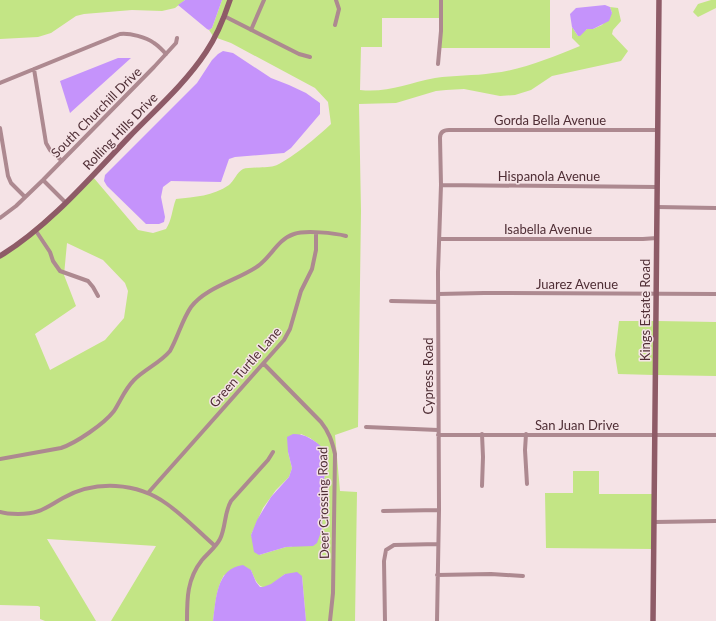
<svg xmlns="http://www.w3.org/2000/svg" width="716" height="621" font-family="Lato,sans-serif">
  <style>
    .green { fill: #c3e585; fill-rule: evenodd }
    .water { fill: #c593fb }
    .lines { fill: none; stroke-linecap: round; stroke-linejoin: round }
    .street { stroke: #ad8990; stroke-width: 4 }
    .secondary { stroke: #8e5b67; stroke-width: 5.5 }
    .labels { text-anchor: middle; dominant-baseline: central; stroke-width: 3; stroke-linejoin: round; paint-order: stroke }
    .street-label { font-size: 13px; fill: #4f2e35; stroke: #f5e3e6 }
  </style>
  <rect width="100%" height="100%" fill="#f5e3e6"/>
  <path class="green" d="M 0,0 L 185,0 L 175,8 L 162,11 L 132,10 L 84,14 L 76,16 L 51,33 L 38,37 L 0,39 Z
    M 222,0 L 228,0 L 213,36 L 209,30 L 212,28 Z
    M 232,0 L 550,0 L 550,48 L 441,48 L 441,18 L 382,18 L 382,47 L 361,47 L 360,90 C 388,93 408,83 435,78 C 454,75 474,76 493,73 C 522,70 553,57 580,46 L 572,38 L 572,27 L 578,36 L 587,29 L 593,29 L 602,25 L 612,13 L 610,7 L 618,8 L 621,21 L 613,30 L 612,34 L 628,51 L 621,61 L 552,76 L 531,90 L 515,95 L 500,96 L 464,89 L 446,90 L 436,91 L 396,103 L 359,104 L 361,211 L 358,427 L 335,435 L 340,491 L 357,492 L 355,621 L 306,621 L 302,576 L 285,574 C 268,587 261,597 251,570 L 224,575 C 216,589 215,605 213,621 L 111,621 L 156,546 L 47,539 L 96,621 L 45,621 L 40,619 L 40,607 L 38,606 L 0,605 L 0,258 L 93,177 L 138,230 L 153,233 L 166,229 C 172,220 172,209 176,199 C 195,197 213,196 229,185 C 234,181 237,172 243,169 C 249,167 266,168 274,166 C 286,163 321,134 331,124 L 328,102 L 315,88 L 231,43 L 217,38 ZM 67,243 L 103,260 L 125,283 L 128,291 L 124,318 L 105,340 L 50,370 L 35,334 L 76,306 L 64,275 ZM 301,434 L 310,438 L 317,443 L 326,471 L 323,483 L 322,529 L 291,547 L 286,547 L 259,555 L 251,535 L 263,508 L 276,490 L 289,477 L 292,468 L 288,452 Z
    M 711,0 L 716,0 L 716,8 L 698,17 L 693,12 L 698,4 Z
    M 619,321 L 654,321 L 654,375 L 618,374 L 615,355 Z
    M 658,321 L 716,322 L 716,376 L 658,375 Z
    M 573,471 L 599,471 L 599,494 L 653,494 L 653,549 L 546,548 L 545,493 L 573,493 Z"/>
  <path class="water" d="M 185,0 L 222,0 L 212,28 L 209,30 L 207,29 L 178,5 Z
    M 605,5 L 610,7 L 612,13 L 609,21 L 593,29 L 587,29 L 580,36 L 578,36 L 572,27 L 570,14 L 576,8 Z
    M 223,51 L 233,53 L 271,78 L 289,85 L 306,93 L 320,103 L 320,114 L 291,148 L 284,153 L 235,157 L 229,159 L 221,182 L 171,181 L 163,187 L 161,197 L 165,217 L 164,222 L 159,224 L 146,224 L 107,186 L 104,181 L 105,175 L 197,83 L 212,60 L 218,54 Z
    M 118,58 L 131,58 L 70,113 L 60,81 Z
    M 293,434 C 306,434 314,440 324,449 L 326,471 L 323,483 L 322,529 L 317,543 L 313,546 L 286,547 L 259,555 L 254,552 L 251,535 L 257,520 L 271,497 L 289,477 L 292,468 L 288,452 L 287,437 Z
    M 243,565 L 251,570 L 256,582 L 260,587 L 263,587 L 271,584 L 285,574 L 297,572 L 302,576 L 306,621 L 213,621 C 216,600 216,568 243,565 Z"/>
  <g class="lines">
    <path class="street" d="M 224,16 L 299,54 L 310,57
      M 335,25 L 339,9 L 336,0
      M 251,30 L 264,0
      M 438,64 L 441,31 L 441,0
      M 34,69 L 46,143 L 50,150 L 62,161
      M 0,83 L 120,34 C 130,33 146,37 154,43 C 159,46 162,50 166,54
      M 0,128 L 8,176 L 11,183 L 25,197
      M 43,180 L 65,202
      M 441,185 L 657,187
      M 657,207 L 716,208
      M 0,218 L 16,206 L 43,180 L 154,67 L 176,43 L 177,38
      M 36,231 L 50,252 L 53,261 L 60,271 L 88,281 L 93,287 L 98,296
      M 439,239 L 643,239 L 657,238
      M 438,294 L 484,293 L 716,294
      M 391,301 L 438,302
      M 264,364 L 321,422 C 329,432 332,441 335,454 L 333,593 L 330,621
      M 366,427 L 438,430
      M 526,434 L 525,450 L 527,484
      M 438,435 L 716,435
      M 0,459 L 61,448 C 76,443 104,424 114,411 C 121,400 125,389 134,380 C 145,369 160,363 170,351 C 178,337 182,320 191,307 C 206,287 238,280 258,266 C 271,257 278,239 294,234 C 305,230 335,233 346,236
      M 482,486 L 483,457 L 482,434
      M 148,493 L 284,340 L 290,329 L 301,291 L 312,269 L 316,250 L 316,233
      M 383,511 L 439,510
      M 0,512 C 6,514 12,514 18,514 C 40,514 45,508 63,498 C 95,480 137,482 167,504 C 184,516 199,532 215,546
      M 655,522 L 716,521
      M 437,575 L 491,574 L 523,576
      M 187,621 C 187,598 187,579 202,560 C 208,553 216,547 220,539 C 226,527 224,513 231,501 L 268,460 L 273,452
      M 385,621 L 384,561 L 386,550 L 394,545 L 438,544
      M 437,621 L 439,510 L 438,272 L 441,185 L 440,138 C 440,133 443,130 449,130 L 658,130"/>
    <path class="secondary" d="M 0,256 C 48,227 90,178 129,137 C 155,110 185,84 206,52 C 217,36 224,18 230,0
      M 653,621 L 659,0"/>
  </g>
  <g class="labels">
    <g class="street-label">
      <text transform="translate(96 112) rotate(-45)">South Churchill Drive</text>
      <text x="550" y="120">Gorda Bella Avenue</text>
      <text transform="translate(120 131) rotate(-46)">Rolling Hills Drive</text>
      <text x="549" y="176">Hispanola Avenue</text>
      <text x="548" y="229">Isabella Avenue</text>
      <text x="577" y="284">Juarez Avenue</text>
      <text transform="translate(645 310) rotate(-90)">Kings Estate Road</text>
      <text transform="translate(245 367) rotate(-49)">Green Turtle Lane</text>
      <text transform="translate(428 376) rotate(-90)">Cypress Road</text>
      <text x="577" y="425">San Juan Drive</text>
      <text transform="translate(323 503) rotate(-91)">Deer Crossing Road</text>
    </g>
  </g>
</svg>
